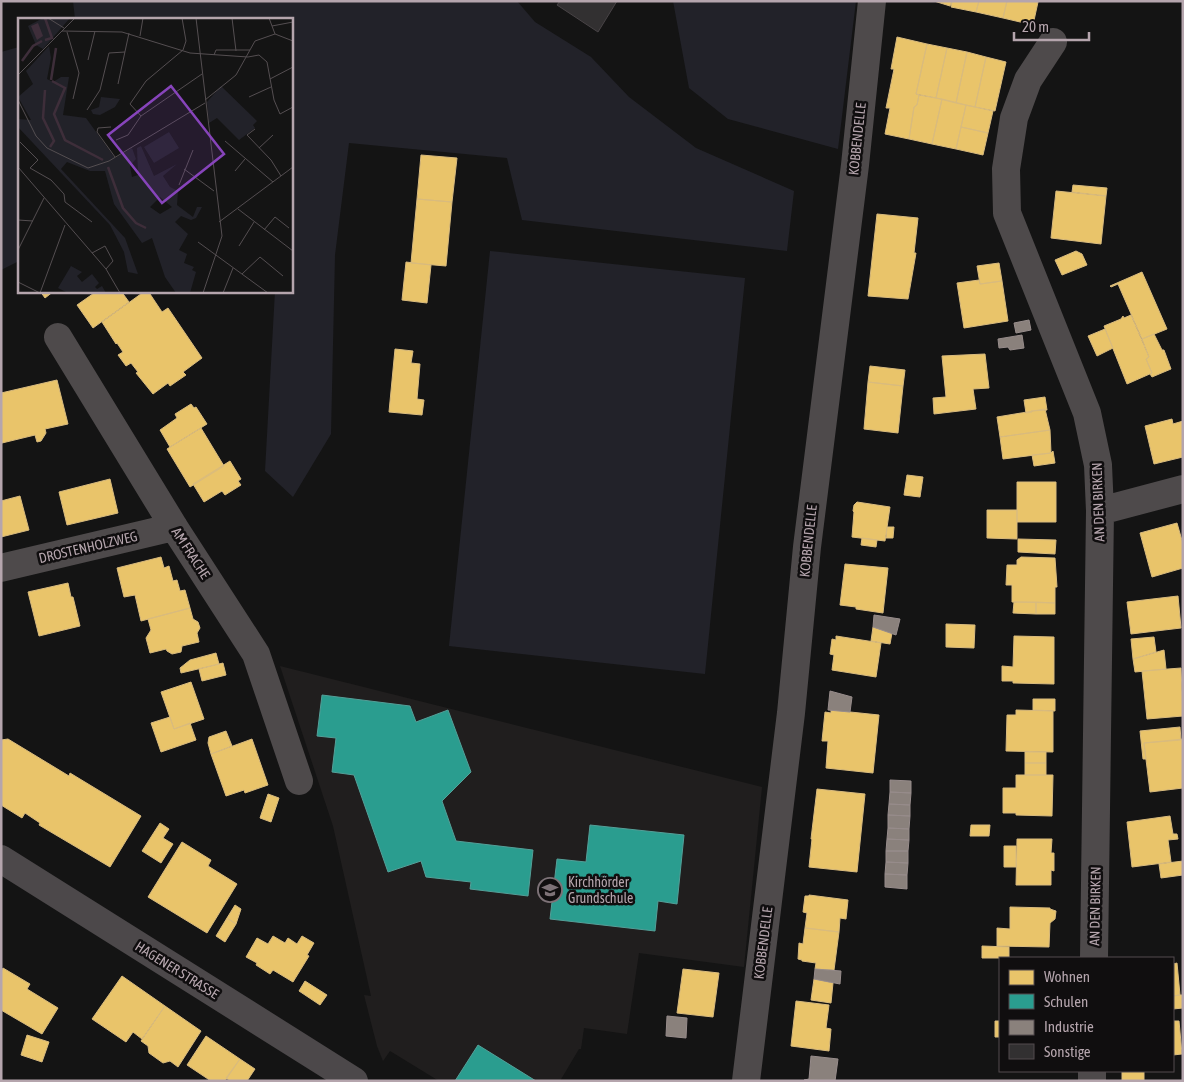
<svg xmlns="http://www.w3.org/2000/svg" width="1184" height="1082" font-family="'Asap Condensed',sans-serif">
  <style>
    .built { fill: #201e1e }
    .green { fill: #222229 }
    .homes { fill: #e9c46a; stroke: #d9bb7e }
    .schools { fill: #2a9d8f; stroke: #549f98 }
    .industry { fill: #8a817c; stroke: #978c8b }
    .building { fill: #323031; stroke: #484346 }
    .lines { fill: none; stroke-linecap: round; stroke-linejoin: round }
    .street { stroke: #4e4a4b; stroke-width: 28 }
    .secondary { stroke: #4c484a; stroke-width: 28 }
    .labels { text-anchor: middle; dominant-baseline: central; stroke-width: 5; stroke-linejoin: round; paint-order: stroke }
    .street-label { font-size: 14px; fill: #b5a5ad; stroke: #100e0f }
    .poi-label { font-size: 14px; fill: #b5a5ad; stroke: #100e0f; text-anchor: start }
    .inset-river { fill: none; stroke: #3e2e3a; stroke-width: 2.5 }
    .inset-road { fill: none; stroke: #544e51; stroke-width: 1 }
    .view { fill: #8744bb; fill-opacity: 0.15; stroke: #8744bb; stroke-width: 2.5 }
    .inset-edge { fill: none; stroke: #b5a5ad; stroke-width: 2.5 }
  </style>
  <rect width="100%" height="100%" fill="#141414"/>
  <path class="built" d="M 280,666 L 762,787 L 744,967 L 639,953 L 627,1034 L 584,1028 L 581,1049 L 579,1049 L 560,1081 L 439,1081 L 390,1051 L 383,1061 L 377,1046 L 364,995 L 371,996 L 333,826 Z"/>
  <path class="green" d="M 73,1 L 517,1 L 535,22 L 591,57 L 629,97 L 696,148 L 794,191 L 787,251 L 522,220 L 507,158 L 349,143 L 335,255 L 331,434 L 293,497 L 265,471 L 275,291 L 291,291 L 291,19 L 75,19 Z
    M 673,1 L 856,1 L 838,149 L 728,119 L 689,88 Z
    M 19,47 L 19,261 L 1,270 L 1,52 Z
    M 490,251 L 745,278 L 705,674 L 449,646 Z"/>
  <path class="homes" d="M 934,1 L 952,1 L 950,6 Z
    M 952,1 L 979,1 L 976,12 L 951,7 Z
    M 979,1 L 1007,1 L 1003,18 L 976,12 Z
    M 1007,1 L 1038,2 L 1033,25 L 1003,18 Z
    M 897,37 L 927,44 L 916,94 L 919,95 L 917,105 L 914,107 L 909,139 L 885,134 L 890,108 L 886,108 L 894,69 L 891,69 Z
    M 927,44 L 947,48 L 936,98 L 916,94 Z
    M 947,48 L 967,52 L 956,103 L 936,98 Z
    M 967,52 L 986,57 L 975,107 L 956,103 Z
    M 986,57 L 1006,62 L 995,111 L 975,107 Z
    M 919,95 L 942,99 L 932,144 L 909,139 L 914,107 L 917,105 Z
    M 942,99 L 966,105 L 956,149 L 932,144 Z
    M 966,105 L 993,111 L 988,133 L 961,127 Z
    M 961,127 L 988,133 L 983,155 L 956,149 Z
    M 421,155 L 457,158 L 452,202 L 417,199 Z
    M 1073,185 L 1107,188 L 1106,196 L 1072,192 Z
    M 1056,191 L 1106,196 L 1101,244 L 1051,238 Z
    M 417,199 L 452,202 L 446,266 L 411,263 Z
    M 877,214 L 918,218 L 914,253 L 916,253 L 908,299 L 868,296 Z
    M 1076,251 L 1082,254 L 1087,265 L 1062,275 L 1055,260 Z
    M 406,262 L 431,265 L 427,303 L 402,300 Z
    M 999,263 L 1002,281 L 980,284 L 977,266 Z
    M 1142,272 L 1167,329 L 1142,339 L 1118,284 L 1111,287 L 1110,286 Z
    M 979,280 L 980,284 L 1002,281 L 1008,321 L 964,328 L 957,283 Z
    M 40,291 L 54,291 L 45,298 Z
    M 97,291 L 99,294 L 104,291 L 121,291 L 129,302 L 93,328 L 77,305 Z
    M 145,291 L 148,291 L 162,312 L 168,308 L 202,358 L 183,372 L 186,375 L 170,386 L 168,383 L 153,394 L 136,373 L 138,372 L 131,363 L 126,366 L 118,355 L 123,352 L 117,343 L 116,344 L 102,322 Z
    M 1131,315 L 1149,357 L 1146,359 L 1152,373 L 1127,384 L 1104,326 L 1121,319 L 1123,316 L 1124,318 Z
    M 1105,329 L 1113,348 L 1097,356 L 1088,336 Z
    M 1154,334 L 1162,350 L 1164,350 L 1171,369 L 1152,377 L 1150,374 L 1152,373 L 1146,359 L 1149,357 L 1142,339 Z
    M 395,349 L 413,351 L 411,363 L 420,364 L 417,399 L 424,400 L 422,415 L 389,412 Z
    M 985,354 L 989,388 L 973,389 L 976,409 L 934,414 L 933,398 L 946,397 L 942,356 Z
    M 870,366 L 905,370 L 903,386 L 868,382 Z
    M 57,380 L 68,424 L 45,429 L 46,433 L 41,441 L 37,442 L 35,435 L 2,443 L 1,393 Z
    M 868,382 L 903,386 L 898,433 L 864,429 Z
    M 1045,397 L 1047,410 L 1031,411 L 1032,412 L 1026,413 L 1024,400 Z
    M 191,404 L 194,408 L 196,407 L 207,424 L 170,447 L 160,430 L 177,418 L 175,414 Z
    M 1045,409 L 1050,430 L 1000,437 L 997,417 Z
    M 1172,419 L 1173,424 L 1183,421 L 1183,457 L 1154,464 L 1145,426 Z
    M 201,428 L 224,466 L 190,487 L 167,449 Z
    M 1050,430 L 1051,453 L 1003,459 L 1000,437 Z
    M 1053,451 L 1055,463 L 1034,466 L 1032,455 L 1051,453 Z
    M 230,461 L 241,479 L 238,481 L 241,485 L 225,495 L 222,491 L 204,502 L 193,484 Z
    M 907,475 L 923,477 L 920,497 L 904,495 Z
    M 110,479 L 118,513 L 67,525 L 59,492 Z
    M 1017,482 L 1056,482 L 1056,522 L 1017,522 Z
    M 20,496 L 29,530 L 1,537 L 1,501 Z
    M 857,502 L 890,507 L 885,541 L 852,537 L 854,512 L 853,511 L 854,505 Z
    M 987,510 L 1017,510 L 1017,539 L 987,538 Z
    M 1177,523 L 1183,544 L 1183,568 L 1152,577 L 1140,533 Z
    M 887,527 L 894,527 L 893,538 L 886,538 Z
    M 862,538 L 877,540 L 876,547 L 861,545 Z
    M 1018,539 L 1056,540 L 1055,554 L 1018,552 Z
    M 161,557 L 164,568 L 169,566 L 173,581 L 177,580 L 180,591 L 185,590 L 190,608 L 141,621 L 135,595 L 124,597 L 117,568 Z
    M 1021,557 L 1055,558 L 1057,587 L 1055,587 L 1055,603 L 1012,602 L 1012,585 L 1006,585 L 1007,565 L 1017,565 L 1017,560 Z
    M 845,564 L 888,568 L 883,613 L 856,609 L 856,607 L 840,605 Z
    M 68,583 L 71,597 L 73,597 L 80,626 L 39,636 L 28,592 Z
    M 1178,596 L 1181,628 L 1131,634 L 1127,602 Z
    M 1014,602 L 1036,602 L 1036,614 L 1013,613 Z
    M 1036,602 L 1055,603 L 1055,614 L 1036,614 Z
    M 190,608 L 193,619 L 198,622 L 200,628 L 197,633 L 199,642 L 182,646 L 181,652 L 172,654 L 167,651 L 166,649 L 150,653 L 146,638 L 151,630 L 148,619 Z
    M 946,624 L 975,625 L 974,648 L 946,647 Z
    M 873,627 L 892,633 L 890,644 L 871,641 Z
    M 836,636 L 881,643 L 876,677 L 832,670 L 834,655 L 830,654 L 832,639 L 836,640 Z
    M 1014,636 L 1054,637 L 1054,684 L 1013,683 L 1013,681 L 1002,681 L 1002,666 L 1013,667 Z
    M 1154,637 L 1156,652 L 1133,659 L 1131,639 Z
    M 1164,650 L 1166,669 L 1135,672 L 1133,659 Z
    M 216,653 L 219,664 L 181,673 L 180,668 L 190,660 Z
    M 223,663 L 226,675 L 202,681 L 199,669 Z
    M 1181,668 L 1183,716 L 1147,719 L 1142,671 Z
    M 191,682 L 204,719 L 174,729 L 161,692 Z
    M 1033,699 L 1055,699 L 1055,711 L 1033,710 Z
    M 831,710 L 879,715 L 873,773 L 826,768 L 828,741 L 822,741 L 825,712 L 831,713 Z
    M 1016,710 L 1053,711 L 1053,752 L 1006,751 L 1007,715 L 1016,715 Z
    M 170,717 L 174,729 L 190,723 L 196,740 L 161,752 L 151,723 Z
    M 1180,727 L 1181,740 L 1144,743 L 1146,759 L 1143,759 L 1140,731 Z
    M 226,731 L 232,746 L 211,754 L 208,743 L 209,737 Z
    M 8,739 L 69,776 L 70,773 L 141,816 L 110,867 L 39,825 L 40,823 L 25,813 L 22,818 L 1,805 L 1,740 Z
    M 252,739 L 268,785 L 245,793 L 244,790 L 226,796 L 211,754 Z
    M 1183,739 L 1183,788 L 1150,792 L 1144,743 Z
    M 1025,752 L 1046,752 L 1046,763 L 1025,763 Z
    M 1025,763 L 1046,763 L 1046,775 L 1025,775 Z
    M 1016,775 L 1053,775 L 1052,816 L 1016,815 L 1016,813 L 1003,813 L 1003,788 L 1016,788 Z
    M 817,789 L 865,794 L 857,872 L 809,867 L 812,839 L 811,839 Z
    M 268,794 L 279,798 L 271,822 L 260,818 Z
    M 1170,816 L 1173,834 L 1177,834 L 1178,839 L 1168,840 L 1171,862 L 1132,867 L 1127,822 Z
    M 160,823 L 169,829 L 163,838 L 173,844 L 161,863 L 142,851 Z
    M 971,825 L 990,825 L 989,836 L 970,836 Z
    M 1017,839 L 1052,839 L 1051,853 L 1054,853 L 1054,871 L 1051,870 L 1051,885 L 1016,885 Z
    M 182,842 L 211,860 L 208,866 L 237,884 L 207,933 L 148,897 Z
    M 1004,846 L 1016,846 L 1016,867 L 1004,867 Z
    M 1183,861 L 1183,875 L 1161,878 L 1159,864 Z
    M 809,895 L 848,900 L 846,919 L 840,918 L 839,932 L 805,928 L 807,913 L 803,912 L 805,896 L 809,896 Z
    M 235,905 L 241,909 L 236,924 L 227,918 Z
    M 1010,907 L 1050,908 L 1050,909 L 1056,911 L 1055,919 L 1050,923 L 1049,947 L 997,946 L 997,928 L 1010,929 Z
    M 227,918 L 236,924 L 225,942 L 216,936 Z
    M 805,928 L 839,932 L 834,970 L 815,969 L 816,963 L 802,961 L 802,960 L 798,959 L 799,943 L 803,944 Z
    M 273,936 L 285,943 L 288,938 L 297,944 L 302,936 L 314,943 L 307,955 L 309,956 L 293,982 L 273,970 L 270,974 L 256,965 L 257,963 L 246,957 L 257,938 L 268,944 Z
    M 982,946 L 1009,947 L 1009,958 L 982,958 Z
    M 1177,963 L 1180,995 L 1173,996 L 1173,964 Z
    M 3,968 L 30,984 L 27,989 L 58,1008 L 42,1034 L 1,1010 L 1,972 Z
    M 683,969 L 719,973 L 713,1017 L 677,1013 Z
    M 122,976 L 165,1006 L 142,1039 L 133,1032 L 126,1042 L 92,1019 Z
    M 814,979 L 833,983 L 831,1003 L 811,1000 Z
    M 305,981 L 327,995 L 320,1005 L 299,991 Z
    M 1180,995 L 1183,995 L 1183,1008 L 1173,1009 L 1173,996 Z
    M 796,1001 L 829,1005 L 826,1028 L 831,1029 L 829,1051 L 791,1046 Z
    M 165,1006 L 201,1031 L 178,1067 L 170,1061 L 163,1063 L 149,1053 L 148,1046 L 141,1041 Z
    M 995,1021 L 1000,1021 L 1000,1037 L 995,1037 Z
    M 1173,1021 L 1179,1021 L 1182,1054 L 1173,1055 Z
    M 27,1035 L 49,1042 L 42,1062 L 21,1055 Z
    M 206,1036 L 240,1059 L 225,1081 L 211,1081 L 187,1065 Z
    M 240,1059 L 255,1069 L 247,1081 L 230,1081 L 226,1078 Z
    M 1144,1071 L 1144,1081 L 1122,1081 L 1122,1072 Z"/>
  <path class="schools" d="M 322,695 L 410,706 L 416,722 L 448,710 L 471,772 L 442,801 L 456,841 L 533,850 L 528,896 L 470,889 L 471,882 L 426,877 L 421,861 L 388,872 L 354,775 L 332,772 L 336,738 L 317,736 Z
    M 590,825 L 684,835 L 677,904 L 658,901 L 655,931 L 550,919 L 557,859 L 586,862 Z
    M 478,1045 L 536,1081 L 455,1081 Z"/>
  <path class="industry" d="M 1029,320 L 1031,330 L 1016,333 L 1014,323 Z
    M 1022,335 L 1024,348 L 1010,350 L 1008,347 L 999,348 L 998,339 Z
    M 874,615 L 900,619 L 896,635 L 873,627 Z
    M 830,691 L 852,697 L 850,712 L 828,710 Z
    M 890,780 L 911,781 L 911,793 L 890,792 Z
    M 890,792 L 911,793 L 910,805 L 889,804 Z
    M 889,804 L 910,805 L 910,816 L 888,815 Z
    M 888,815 L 910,816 L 909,829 L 888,828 Z
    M 888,828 L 909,829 L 909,840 L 887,839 Z
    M 887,839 L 909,840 L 908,851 L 886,851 Z
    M 886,851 L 908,851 L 908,863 L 886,862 Z
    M 886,862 L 908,863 L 907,875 L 885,874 Z
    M 885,874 L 907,875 L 907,889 L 885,887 Z
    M 815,969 L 841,971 L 840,984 L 814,979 Z
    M 667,1016 L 687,1018 L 686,1038 L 666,1036 Z
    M 811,1056 L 838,1059 L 835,1081 L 804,1080 L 809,1079 Z"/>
  <path class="building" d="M 560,1 L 617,1 L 598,32 L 557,5 Z"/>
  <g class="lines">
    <path class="street" d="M 1053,42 L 1028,80 L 1014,118 L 1006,169 L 1007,213 L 1087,413 L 1098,465 L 1100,511 L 1094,958
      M 58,337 L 174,527 L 256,654 L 299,781
      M 1100,511 L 1183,489
      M 1,568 L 174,527
      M 746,1081 L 791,713 L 807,547 L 855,165 L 872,1
      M 1092,1081 L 1092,1071"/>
    <path class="secondary" d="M 1,859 L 354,1081"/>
  </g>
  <defs>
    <symbol id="school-ring" viewBox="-11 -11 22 22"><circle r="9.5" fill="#100e0f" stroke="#7d7277" stroke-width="1.5"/><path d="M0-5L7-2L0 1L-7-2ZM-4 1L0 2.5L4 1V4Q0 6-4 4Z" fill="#7d7277"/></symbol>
  </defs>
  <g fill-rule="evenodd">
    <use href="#school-ring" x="536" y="876" width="28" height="28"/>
  </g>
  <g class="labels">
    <g class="street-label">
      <text transform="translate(857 139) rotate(-84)">KOBBENDELLE</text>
      <text transform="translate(1098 502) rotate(-92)">AN DEN BIRKEN</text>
      <text transform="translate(808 541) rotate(-84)">KOBBENDELLE</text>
      <text transform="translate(88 547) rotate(-13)">DROSTENHOLZWEG</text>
      <text transform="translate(191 553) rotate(57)">AM FRACHE</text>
      <text transform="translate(1095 906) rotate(-89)">AN DEN BIRKEN</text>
      <text transform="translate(763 943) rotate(-83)">KOBBENDELLE</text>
      <text transform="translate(177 970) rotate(32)">HAGENER STRASSE</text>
    </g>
    <g class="poi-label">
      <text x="568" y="882">Kirchhörder<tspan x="568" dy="16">Grundschule</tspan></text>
    </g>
  </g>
  <g transform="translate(18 18)">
    <rect width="275" height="275" fill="#141414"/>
    <path d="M 25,0 L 52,0 L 25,31 L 18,27 L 10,8 ZM 31,28 L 33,40 L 29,61 L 35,64 L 43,59 L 51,59 L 45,97 L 68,100 L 97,140 L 114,130 L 118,141 L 112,148 L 114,159 L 120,157 L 119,130 L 123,128 L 136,158 L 159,146 L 145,158 L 152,169 L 160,173 L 159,187 L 175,199 L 179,189 L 184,189 L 178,200 L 173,202 L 163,198 L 157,204 L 170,216 L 161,232 L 169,236 L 166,245 L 176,249 L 174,252 L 178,254 L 172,275 L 158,275 L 147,259 L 134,220 L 124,225 L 96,186 L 87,153 L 72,153 L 49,144 L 43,151 L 107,220 L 120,256 L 110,254 L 106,234 L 92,207 L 0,109 L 0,101 L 13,102 L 0,79 L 15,66 L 8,53 ZM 142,179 L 154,189 L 142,196 L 132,189 ZM 203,68 L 239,103 L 235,107 L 237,110 L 221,122 L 199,100 L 191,105 L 189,84 ZM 83,79 L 102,81 L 97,89 L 82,97 L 75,96 L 73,92 L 81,89 ZM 151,114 L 161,130 L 136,145 L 126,129 ZM 53,248 L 64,254 L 59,258 L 64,264 L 74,256 L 81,265 L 77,269 L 79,271 L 84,268 L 88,275 L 50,275 L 40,270 Z" fill="#222229" fill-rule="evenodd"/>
    <path d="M 20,5 L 25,18 L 19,22 L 13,8 Z" fill="#3e2e3a"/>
    <path class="inset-river" d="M 27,0 L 34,20 L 27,22M 4,43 L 15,28 L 24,23M 33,62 L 38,30M 34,63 L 47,70 L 36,96 L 47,122 L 85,142M 27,72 L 25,100 L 36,123 L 32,129M 90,149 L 105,190 L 118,205 L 128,210"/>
    <path class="inset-road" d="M 30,0 L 46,10M 164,0 L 168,23 L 165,32M 178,0 L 204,218 L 185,275M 214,0 L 218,33M 251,0 L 257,16M 254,8 L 275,4M 44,13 L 104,14 L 172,35 L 230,39M 49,14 L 61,55 L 55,81M 122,18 L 125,0M 196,37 L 198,32 L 232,32M 230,39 L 241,37 L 249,44 L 256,82 L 262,96 L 275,89M 70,42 L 77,13M 0,57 L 57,0M 252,61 L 275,49M 100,66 L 111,15M 231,79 L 253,69M 0,82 L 18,118 L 29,130 L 70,150 L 91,143 L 187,85M 187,82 L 218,57 L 237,23 L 257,16 L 275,23M 69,92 L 82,72 L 91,35 L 107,34M 123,98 L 112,86 L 128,63 L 165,32M 93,109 L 80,110 L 79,114 L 97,139M 237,111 L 229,117 L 253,142 L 263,158M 98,122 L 110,117 L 123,98 L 184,56M 207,123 L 255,164M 2,124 L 20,142 L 12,150 L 33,162 L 46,176 L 47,184 L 74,204M 241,130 L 255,117M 0,149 L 88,251 L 102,275M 166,151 L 196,173M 217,153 L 227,141M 161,167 L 175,132M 220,191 L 275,233M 0,202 L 15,203M 201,204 L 275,149M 246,212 L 257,199 L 271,210M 180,224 L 250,275M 221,228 L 236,204M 0,232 L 26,180M 74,235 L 87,228 L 95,243 L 88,251M 224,256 L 242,239 L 265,258M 0,264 L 22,275M 22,275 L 47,207M 205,275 L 215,250"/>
    <path class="view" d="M 153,68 L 206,136 L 144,185 L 90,117 Z"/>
    <rect width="275" height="275" class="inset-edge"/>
  </g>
  <rect width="1184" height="1082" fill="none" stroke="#b5a5ad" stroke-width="5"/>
  <rect x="999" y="957" width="175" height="115" fill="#100e0f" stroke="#524a4e"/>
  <rect x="1009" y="970" width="25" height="15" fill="#e9c46a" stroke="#524a4e"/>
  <text x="1044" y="982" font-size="15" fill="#b5a5ad">Wohnen</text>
  <rect x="1009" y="994" width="25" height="15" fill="#2a9d8f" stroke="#524a4e"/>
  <text x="1044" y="1007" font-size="15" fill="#b5a5ad">Schulen</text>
  <rect x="1009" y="1020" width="25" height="15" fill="#8a817c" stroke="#524a4e"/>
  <text x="1044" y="1032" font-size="15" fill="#b5a5ad">Industrie</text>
  <rect x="1009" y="1044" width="25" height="15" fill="#323031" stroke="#524a4e"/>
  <text x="1044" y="1057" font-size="15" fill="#b5a5ad">Sonstige</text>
  <path d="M1014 32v8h75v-8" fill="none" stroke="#b5a5ad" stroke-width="2.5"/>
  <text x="1022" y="32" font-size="15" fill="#b5a5ad" stroke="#100e0f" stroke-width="4" paint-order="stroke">20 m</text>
</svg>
